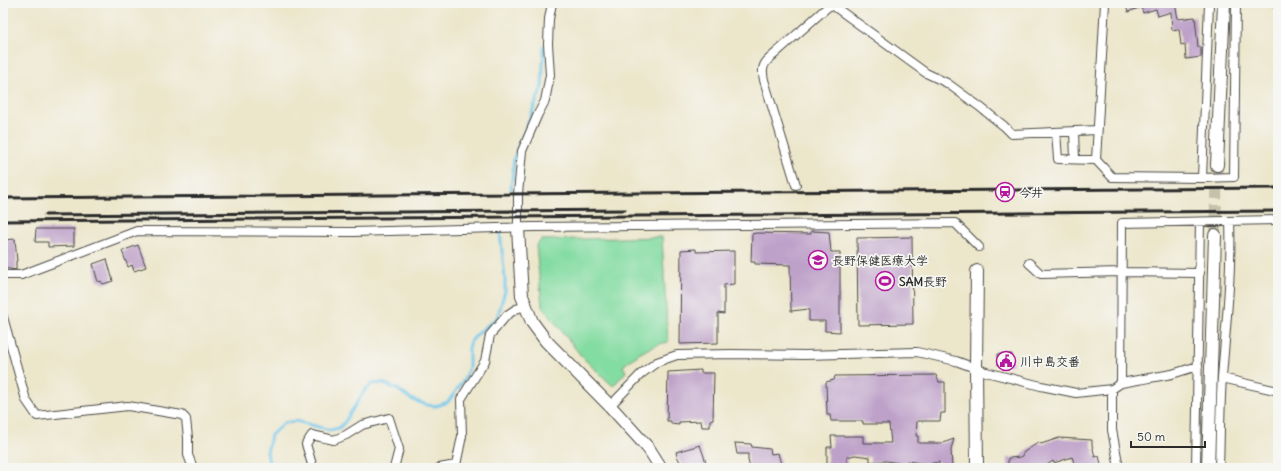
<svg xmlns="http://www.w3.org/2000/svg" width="1281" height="471" font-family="Delius,'Klee One',sans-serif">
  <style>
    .green { fill: #83dca1; stroke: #578466 }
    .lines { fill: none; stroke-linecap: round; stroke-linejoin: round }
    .stream { stroke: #6bc4e9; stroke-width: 3 }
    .building { fill: #bea1c9 }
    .secondary-tunnel { stroke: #c5c1ab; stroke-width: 12; stroke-dasharray: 12 6; stroke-linecap: butt }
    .street-casing { stroke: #484743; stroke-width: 10 }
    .secondary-casing { stroke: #484743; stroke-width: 14 }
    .street { stroke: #fff; stroke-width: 8 }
    .secondary { stroke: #fff; stroke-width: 12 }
    .rail { stroke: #2b2b2b; stroke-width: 3 }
    .labels { text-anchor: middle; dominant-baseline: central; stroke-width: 3.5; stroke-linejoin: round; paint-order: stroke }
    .poi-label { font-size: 12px; font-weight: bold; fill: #2b2b2b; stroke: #f6f6f2; text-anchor: start }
  </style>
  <rect width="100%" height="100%" fill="#f6f6f2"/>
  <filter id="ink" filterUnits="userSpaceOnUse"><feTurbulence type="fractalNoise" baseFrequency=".025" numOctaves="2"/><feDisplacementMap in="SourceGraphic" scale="8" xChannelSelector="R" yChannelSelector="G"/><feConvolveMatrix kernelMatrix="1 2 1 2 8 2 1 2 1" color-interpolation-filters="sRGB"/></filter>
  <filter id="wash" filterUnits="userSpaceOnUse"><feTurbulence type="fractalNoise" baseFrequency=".012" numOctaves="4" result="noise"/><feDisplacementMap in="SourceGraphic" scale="16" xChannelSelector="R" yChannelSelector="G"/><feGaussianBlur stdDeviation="0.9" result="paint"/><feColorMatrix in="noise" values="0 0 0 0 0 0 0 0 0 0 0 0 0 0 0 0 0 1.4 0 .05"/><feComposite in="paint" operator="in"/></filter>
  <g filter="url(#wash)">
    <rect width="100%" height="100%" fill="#ece6cb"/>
    <path class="green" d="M 662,237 L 668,342 C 651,345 636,355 623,366 L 626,372 L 613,386 L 582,357 L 542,306 L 536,245 L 541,240 Z"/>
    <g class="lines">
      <path class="stream" d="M 511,189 L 514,158 L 542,87 L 544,46
        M 270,468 L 267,452 L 271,435 L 284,423 L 296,421 L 330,430 L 339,428 L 344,423 L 365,390 L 372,384 L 382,383 L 397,389 L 411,399 L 427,405 L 436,406 L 448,402 L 465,378 L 469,367 L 469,344 L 477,334 L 497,318 L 505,291 L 505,279 L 500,232"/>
    </g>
    <g id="blocks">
      <path class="building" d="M 1125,3 L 1175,3 L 1178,19 L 1195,17 L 1198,47 L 1201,47 L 1201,57 L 1186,59 L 1185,44 L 1181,45 L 1179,29 L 1172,30 L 1171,12 L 1158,16 L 1156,9 L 1143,13 L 1141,7 L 1128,12 Z
        M 36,229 L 74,229 L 74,246 L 48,247 L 48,242 L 35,242 Z
        M 811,231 L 829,232 L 831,252 L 840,252 L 840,332 L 825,331 L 825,321 L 809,321 L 809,309 L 791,311 L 790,265 L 755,264 L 755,262 L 751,262 L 752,234 L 756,233 L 811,234 Z
        M 912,237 L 913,324 L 858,325 L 857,238 Z
        M 15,239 L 17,261 L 16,261 L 16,270 L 3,268 L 3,240 Z
        M 138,245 L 146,267 L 134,271 L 132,265 L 128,267 L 122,251 Z
        M 696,249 L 696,252 L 734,251 L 734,284 L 724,285 L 724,314 L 718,313 L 718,343 L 680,344 L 681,250 Z
        M 107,259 L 113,281 L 103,284 L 101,281 L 98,282 L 93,264 Z
        M 998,354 L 1012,354 L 1013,365 L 998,365 Z
        M 701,370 L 701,373 L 714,373 L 713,419 L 710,420 L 710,427 L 702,427 L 701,421 L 679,422 L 679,425 L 671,424 L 671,421 L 667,421 L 668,372 Z
        M 936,375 L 939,382 L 945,382 L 945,413 L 941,413 L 940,421 L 917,421 L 916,436 L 918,436 L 918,443 L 943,443 L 954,439 L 951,449 L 952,468 L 938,468 L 939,462 L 928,464 L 907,461 L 905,464 L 886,461 L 870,462 L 870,457 L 855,455 L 847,457 L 847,468 L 827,468 L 827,447 L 832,447 L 831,436 L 863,436 L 863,443 L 891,443 L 889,424 L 863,424 L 863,421 L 831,421 L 830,415 L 827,415 L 826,382 L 834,380 L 835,376 Z
        M 1059,438 L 1092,440 L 1092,445 L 1095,457 L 1099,456 L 1102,468 L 1076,468 L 1072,457 L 1054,463 L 1053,461 L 1042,468 L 1008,467 L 1008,458 L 1021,457 L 1024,452 L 1039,442 L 1041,444 Z
        M 735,443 L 751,444 L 752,447 L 770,449 L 771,454 L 778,453 L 782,468 L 750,468 L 748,460 L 748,454 L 737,454 Z
        M 700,445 L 708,468 L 683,468 L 677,456 L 676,452 Z"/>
    </g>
  </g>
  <g filter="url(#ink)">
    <use href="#blocks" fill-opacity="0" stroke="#484743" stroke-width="1"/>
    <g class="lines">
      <path class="secondary-tunnel" d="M 1215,235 L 1217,165"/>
      <defs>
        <path id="street" d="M 1105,3 L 1096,160 L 1112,177 L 1202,178 L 1234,177 L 1236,3
          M 1274,3 L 1278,4
          M 831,4 L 926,73 L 947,83 L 980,107 L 1004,126 L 1012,134 L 1097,130
          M 1074,131 L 1075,159
          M 1056,132 L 1058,159 L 1096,160
          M 1202,178 L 1209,4 L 1207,3
          M 796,185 L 764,80 C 762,71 762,65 769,59 L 831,4 L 830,3
          M 518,228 L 518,194 L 522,151 L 538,114 L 545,101 L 550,75 L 548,44 L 549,19 L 552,3
          M 1029,263 L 1041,274 L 1121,272 L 1200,273
          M 3,275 L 21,275 L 137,231 L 353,232 L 533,227 L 955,223 L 979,247
          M 3,317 L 26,400 L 37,416 L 128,406 L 182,415 L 186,419 L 188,438 L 188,455 L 193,468
          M 1222,378 L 1278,391
          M 1121,383 L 1172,374 L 1198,366
          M 1112,389 L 1112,430 L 1119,468
          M 610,406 L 641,374 L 657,362 L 677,355 L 731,354 L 805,355 L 917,352 L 956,361 L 986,372 L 1041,386 L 1076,393 L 1112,389 L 1121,383 L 1122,223 L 1278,220
          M 313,468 L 306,444 L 312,435 L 334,440 L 346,435 L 362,425 L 389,418 L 399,449 L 394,468
          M 439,468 L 456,465
          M 457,468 L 456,465 L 462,436 L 461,399 L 485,361 L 490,335 L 507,315 L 516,309 L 526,306
          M 1196,468 L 1200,222
          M 1219,468 C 1220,438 1220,407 1222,377 C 1226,325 1232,273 1230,221"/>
        <path id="secondary" d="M 1217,165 L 1224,3
          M 518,228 L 522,296 L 532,322 L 546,341 L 610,406 L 649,449 L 661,468
          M 977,468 L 976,368 L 977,271
          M 1208,468 L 1215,235"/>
      </defs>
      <use href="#street" class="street-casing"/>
      <use href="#secondary" class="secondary-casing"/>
      <use href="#street" class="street"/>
      <use href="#secondary" class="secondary"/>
      <path class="rail" d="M 3,198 L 1278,188
        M 45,215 L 625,210
        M 3,221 L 1278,211"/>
    </g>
  </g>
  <defs>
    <symbol id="station-ring" viewBox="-11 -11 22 22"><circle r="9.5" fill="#f6f6f2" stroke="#b5179e" stroke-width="1.5"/><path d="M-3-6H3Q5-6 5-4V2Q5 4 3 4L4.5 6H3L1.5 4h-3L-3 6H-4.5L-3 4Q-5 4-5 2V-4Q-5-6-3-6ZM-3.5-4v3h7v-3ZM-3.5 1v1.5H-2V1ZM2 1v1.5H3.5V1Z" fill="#b5179e"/></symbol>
    <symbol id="university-ring" viewBox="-11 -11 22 22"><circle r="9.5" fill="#f6f6f2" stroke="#b5179e" stroke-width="1.5"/><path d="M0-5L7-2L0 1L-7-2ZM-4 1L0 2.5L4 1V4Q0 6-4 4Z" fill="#b5179e"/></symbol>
    <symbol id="stadium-ring" viewBox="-11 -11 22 22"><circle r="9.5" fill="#f6f6f2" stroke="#b5179e" stroke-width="1.5"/><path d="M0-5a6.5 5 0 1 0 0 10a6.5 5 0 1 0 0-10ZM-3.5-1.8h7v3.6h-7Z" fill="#b5179e"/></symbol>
    <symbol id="civic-ring" viewBox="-11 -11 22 22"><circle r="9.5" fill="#f6f6f2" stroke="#b5179e" stroke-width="1.5"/><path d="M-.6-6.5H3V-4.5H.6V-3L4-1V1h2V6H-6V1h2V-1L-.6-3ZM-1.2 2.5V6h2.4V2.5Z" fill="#b5179e"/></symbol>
  </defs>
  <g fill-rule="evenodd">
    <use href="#station-ring" x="994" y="181" width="22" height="22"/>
    <use href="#university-ring" x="807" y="249" width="22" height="22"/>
    <use href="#stadium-ring" x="874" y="270" width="22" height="22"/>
    <use href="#civic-ring" x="995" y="350" width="22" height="22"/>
  </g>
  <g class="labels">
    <g class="poi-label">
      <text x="1019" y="192">今井</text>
      <text x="832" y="260">長野保健医療大学</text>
      <text x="899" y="281">SAM長野</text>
      <text x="1020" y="361">川中島交番</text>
    </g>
  </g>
  <rect width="1281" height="471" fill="none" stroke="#f6f6f2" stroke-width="16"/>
  <path d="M1131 441v6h74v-6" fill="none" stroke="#2b2b2b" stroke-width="2"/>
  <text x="1137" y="441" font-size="12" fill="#2b2b2b" stroke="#f6f6f2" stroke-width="3" paint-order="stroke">50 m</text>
</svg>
